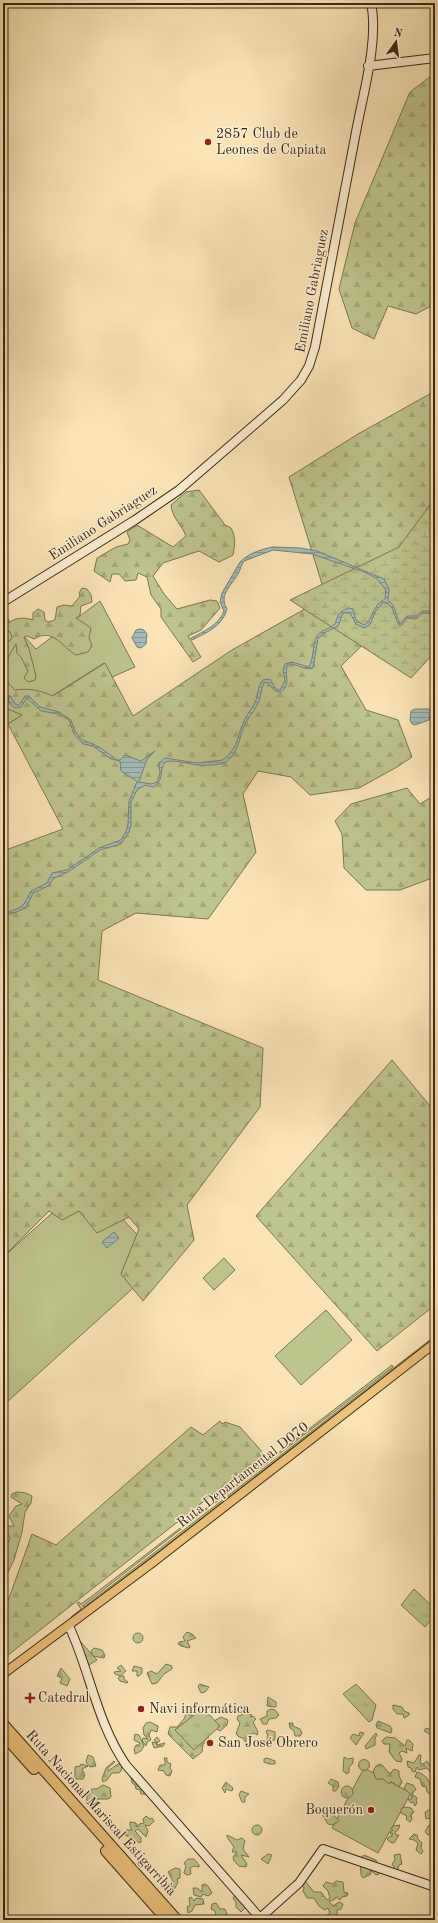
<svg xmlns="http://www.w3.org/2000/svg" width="438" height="1923" font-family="'Old Standard TT',serif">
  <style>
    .green { fill: #bec48e; stroke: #7c7652 }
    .forest { fill: url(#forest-firs); stroke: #7c7652 }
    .wetland { fill: url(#wetland-marsh); stroke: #7c7652 }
    .park { fill: url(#park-tufts); stroke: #7c7652 }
    .water { fill: url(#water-rules); stroke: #788177 }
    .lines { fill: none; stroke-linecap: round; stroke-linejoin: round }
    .secondary-casing { stroke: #3a2915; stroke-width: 10 }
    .primary-casing { stroke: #3a2915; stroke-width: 10 }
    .highway-casing { stroke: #3a2915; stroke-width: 12 }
    .secondary { stroke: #fcedd0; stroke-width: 8 }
    .primary { stroke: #edc27b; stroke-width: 8 }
    .highway { stroke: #edc27b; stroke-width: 10 }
    .poi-dot { fill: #8f2418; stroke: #fcedd0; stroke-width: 1.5 }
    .labels { text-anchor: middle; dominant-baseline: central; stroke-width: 3; stroke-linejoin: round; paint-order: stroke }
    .poi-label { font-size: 14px; fill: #3a2915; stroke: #fcedd0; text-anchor: start }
    .street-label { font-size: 14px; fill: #3a2915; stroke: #fcedd0 }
  </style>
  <defs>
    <pattern id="forest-firs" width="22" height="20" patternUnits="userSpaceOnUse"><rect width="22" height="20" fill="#bec48e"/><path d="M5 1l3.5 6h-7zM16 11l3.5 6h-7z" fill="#a4a87a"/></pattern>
    <pattern id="wetland-marsh" width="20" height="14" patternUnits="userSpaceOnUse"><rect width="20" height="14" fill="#bec48e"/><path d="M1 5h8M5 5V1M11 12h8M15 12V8" fill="none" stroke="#a4a87a"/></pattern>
    <pattern id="park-tufts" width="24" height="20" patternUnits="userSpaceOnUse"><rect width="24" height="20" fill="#bec48e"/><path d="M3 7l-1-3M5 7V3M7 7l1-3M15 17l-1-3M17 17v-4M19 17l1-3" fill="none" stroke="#a4a87a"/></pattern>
    <pattern id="water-rules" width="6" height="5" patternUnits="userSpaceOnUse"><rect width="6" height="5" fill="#a2bcb8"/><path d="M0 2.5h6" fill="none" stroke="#859994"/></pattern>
  </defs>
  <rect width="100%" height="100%" fill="#fae4b6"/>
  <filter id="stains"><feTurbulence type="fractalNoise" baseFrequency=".005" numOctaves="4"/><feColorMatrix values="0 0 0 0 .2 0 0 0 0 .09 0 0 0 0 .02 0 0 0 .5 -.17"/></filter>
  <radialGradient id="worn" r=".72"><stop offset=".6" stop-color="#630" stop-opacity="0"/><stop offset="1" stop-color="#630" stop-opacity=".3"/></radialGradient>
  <path class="green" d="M 100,601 L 135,667 L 112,677 L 104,663 L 8,724 L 3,715 L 3,614 L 36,649 Z
    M 88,1181 L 162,1262 L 7,1402 L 3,1397 L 3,1257 Z
    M 224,1258 L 235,1270 L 214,1290 L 203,1278 Z
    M 326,1310 L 352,1340 L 301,1385 L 275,1356 Z
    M 364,1768 L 411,1793 L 378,1853 L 332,1828 Z"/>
  <path class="forest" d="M 435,73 L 435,304 L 416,314 L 388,306 L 374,339 L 352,328 L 339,289 L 355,223 L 410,92 Z
    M 435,391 L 435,621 L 380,628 L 341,666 L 366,710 L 398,720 L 412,757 L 397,767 L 359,788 L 310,795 L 291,777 L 258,771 L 243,794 L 256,852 L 208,919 L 136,913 L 102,931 L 98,980 L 263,1048 L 260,1107 L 187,1205 L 194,1240 L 143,1301 L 121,1274 L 139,1229 L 129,1217 L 97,1233 L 79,1211 L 62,1220 L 49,1211 L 3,1257 L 3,851 L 63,829 L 8,724 L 22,715 L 3,707 L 3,678 L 15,690 C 29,688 39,690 53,696 L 105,663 L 133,716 L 232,650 L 326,597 L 289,477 L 358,434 Z
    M 199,490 L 225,525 L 231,528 C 236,537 235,545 233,555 L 219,562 L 199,551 L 163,563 L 153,576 L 164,594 L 177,609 L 210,600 L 217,601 L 220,608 L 201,630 L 188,636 L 201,657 L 193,662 L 161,617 L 161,609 L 151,595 L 147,577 L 138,573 L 136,580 L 125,581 L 119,574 L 112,574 L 110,582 L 94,571 L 97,558 L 116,547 L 128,544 L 130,540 L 127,532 L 137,525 L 173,547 L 186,536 C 182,525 172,518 171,505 L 186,492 Z
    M 82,588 L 87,589 L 91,595 L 92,602 L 81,606 L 80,615 L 76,618 L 91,628 L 89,638 L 92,646 L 88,652 L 76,655 C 63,648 53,627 34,639 L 27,636 L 24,637 L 29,649 L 36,676 L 35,680 L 28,682 L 24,678 L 28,671 L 21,657 L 17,653 L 16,644 L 7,659 L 8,662 L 3,664 L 3,642 L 10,641 L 12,637 L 10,632 L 3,629 L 3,622 L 7,624 C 16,617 24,617 33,620 L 33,613 L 38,609 L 44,612 L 45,620 L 48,622 L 55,620 L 57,607 L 64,605 L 72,606 L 80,596 L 79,593 Z
    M 407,788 L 420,804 L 435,795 L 435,877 L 400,890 L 366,890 L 344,868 L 342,834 L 335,821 L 351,804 Z
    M 392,1060 L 435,1112 L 435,1305 L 377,1351 L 256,1216 Z
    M 220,1421 L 222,1424 L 225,1422 L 240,1427 L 264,1454 L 3,1659 L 3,1615 L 32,1534 L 56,1545 L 191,1427 L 203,1435 Z
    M 17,1492 L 26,1493 L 32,1496 L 31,1503 L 25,1512 L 22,1532 L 14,1560 L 3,1582 L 3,1546 L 7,1544 L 10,1538 L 5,1529 L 7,1526 L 14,1526 L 9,1516 L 16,1506 L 22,1504 L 11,1497 L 12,1494 Z
    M 187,1632 L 192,1634 L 196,1638 L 187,1641 L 190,1647 L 189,1648 L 181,1646 L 178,1644 L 179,1642 L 185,1641 L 183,1637 Z
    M133 1638a5 5 0 1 1 10 0a5 5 0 1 1-10 0Z
    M 94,1648 L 102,1650 L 105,1655 L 104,1658 L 93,1656 L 91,1651 Z
    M 166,1664 L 172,1666 L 172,1669 L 164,1674 L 157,1683 L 152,1684 L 147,1673 L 151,1671 L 157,1674 Z
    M 121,1665 L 126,1671 L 120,1676 L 124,1676 L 124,1679 L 128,1682 L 127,1683 L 120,1681 L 118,1678 L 120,1676 L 115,1674 L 114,1672 L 121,1671 L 117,1668 Z
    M 134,1666 L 142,1668 L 142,1673 L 139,1676 L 137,1676 L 137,1671 L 132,1671 Z
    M 61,1668 L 70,1679 L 67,1686 L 60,1683 L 62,1678 L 57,1676 Z
    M 200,1684 L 209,1687 L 205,1692 L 201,1693 L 198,1686 Z
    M 268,1697 L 276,1702 L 276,1707 L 267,1706 Z
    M 393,1705 L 402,1707 L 404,1711 L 409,1713 L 409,1715 L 404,1718 L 403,1714 L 397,1714 L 393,1709 Z
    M 241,1706 L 250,1710 L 248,1714 L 252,1715 L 250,1717 L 253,1716 L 256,1719 L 253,1722 L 258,1732 L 257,1735 L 254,1733 L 246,1736 L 246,1743 L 243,1738 L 239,1737 L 236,1734 L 240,1723 L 237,1719 L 238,1716 L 242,1715 L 240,1710 Z
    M 271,1709 L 275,1710 L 279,1715 L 276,1718 L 269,1719 L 267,1724 L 263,1724 L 260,1719 L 267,1716 L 267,1711 Z
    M 186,1714 L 192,1715 L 194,1718 L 184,1738 L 191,1747 L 207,1737 L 210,1739 L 203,1744 L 202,1752 L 193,1759 L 168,1734 L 170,1727 L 177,1727 L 184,1719 Z
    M 221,1717 L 228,1720 L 227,1725 L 220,1731 L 215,1728 L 214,1721 Z
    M 378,1721 L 390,1726 L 392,1729 L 391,1733 L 377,1728 L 376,1724 Z
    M 150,1722 L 158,1726 L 157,1732 L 151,1730 L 149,1735 L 151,1740 L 147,1742 L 146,1746 L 142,1741 L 143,1738 L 148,1739 L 144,1735 L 143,1728 L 146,1723 Z
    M 289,1723 L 293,1723 L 293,1726 L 300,1729 L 302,1733 L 300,1736 L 295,1736 L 294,1731 L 290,1728 Z
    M 426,1728 L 432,1730 L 433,1735 L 435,1735 L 435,1746 L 432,1742 L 433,1736 L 424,1731 Z
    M 268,1730 L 275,1732 L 275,1740 L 270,1741 L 269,1743 L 266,1741 L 268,1736 L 266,1731 Z
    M 360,1732 L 364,1733 L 356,1745 L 350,1738 L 353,1734 L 359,1736 Z
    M 376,1733 L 377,1735 L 375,1738 L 375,1745 L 366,1749 L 365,1746 Z
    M 135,1734 L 139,1735 L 144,1746 L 141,1751 L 135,1754 L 134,1749 L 136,1745 L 139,1745 L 140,1743 L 134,1740 Z
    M 157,1737 L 160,1741 L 156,1743 L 157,1745 L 165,1743 L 163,1746 L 154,1748 L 152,1742 L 158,1743 L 154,1740 Z
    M 386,1737 L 395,1738 L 405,1746 L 407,1740 L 409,1740 L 413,1744 L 412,1751 L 406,1748 L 407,1753 L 402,1751 L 399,1753 L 402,1759 L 401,1762 L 396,1761 L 389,1752 L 390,1744 L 384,1744 L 382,1741 Z
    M 88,1755 L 93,1757 L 96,1766 L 90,1767 L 86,1762 Z
    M 419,1755 L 421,1755 L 420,1763 L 423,1764 L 427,1761 L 432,1769 L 431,1765 L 433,1763 L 431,1760 L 435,1758 L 435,1778 L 432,1777 L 429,1770 L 426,1768 L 419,1770 L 417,1767 L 415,1772 L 412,1771 L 411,1768 L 408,1767 L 407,1761 L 414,1763 Z
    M 344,1757 L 348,1759 L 353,1758 L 353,1763 L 349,1767 L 349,1772 L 347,1774 L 343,1771 Z
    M 164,1758 L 167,1758 L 167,1762 L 171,1764 L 170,1768 L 172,1771 L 170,1776 L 166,1775 L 164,1771 L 158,1770 L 160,1765 L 165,1765 L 165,1761 Z
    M 267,1758 L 275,1761 L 275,1764 L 269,1764 L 264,1762 L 264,1759 Z
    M358.5 1765a5.5 5.5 0 1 1 11 0a5.5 5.5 0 1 1-11 0Z
    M 114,1761 L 115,1762 L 108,1768 L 108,1771 L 118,1764 L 122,1765 L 121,1771 L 119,1773 L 112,1773 L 107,1780 L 103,1782 L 102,1779 L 106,1768 Z
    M 81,1764 L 88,1766 L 82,1769 L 85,1775 L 83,1779 L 75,1779 L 75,1767 L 80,1766 Z
    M 380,1764 L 383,1766 L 389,1773 L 391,1773 L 394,1769 L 399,1771 L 399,1776 L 402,1782 L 399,1787 L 391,1781 L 389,1784 L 383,1779 L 376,1779 L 373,1771 L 376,1766 Z
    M 417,1772 C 427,1775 430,1781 432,1791 L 430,1794 L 427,1792 L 426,1787 L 422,1786 L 420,1779 L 415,1777 Z
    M 131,1777 L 133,1777 L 135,1782 L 139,1783 L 140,1788 L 144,1788 L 147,1794 L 141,1794 L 140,1790 L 136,1789 L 135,1785 L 132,1783 Z
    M 331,1779 L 338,1782 L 339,1786 L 336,1791 L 333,1791 L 333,1786 L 328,1783 Z
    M 226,1782 L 233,1788 L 232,1791 L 226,1789 L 225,1793 L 222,1788 Z
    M 407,1783 L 413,1785 L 416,1789 L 412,1794 L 417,1798 L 416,1800 L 417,1803 L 415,1806 L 413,1802 L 411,1803 L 408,1799 L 412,1799 L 411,1795 L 404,1788 Z
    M 103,1785 L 110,1788 L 111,1797 L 108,1799 L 98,1799 L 93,1807 L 88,1806 C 85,1799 87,1795 92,1789 L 97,1789 Z
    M341 1792a6 6 0 1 1 12 0a6 6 0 1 1-12 0Z
    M 241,1791 L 249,1794 L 245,1797 L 245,1802 L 242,1802 L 239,1795 Z
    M 404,1807 L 411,1808 L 414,1812 L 411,1815 L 412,1819 L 410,1822 L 406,1819 L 407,1816 L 401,1813 L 401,1809 Z
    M 431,1809 L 434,1813 L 434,1817 L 426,1819 L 425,1812 Z
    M 324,1810 L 331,1812 L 339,1821 L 333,1825 L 328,1824 L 323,1816 Z
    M 146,1816 L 150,1819 L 152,1818 L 154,1821 L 149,1826 L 145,1825 L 148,1831 L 146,1837 L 138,1829 L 135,1831 L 141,1838 L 141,1842 L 140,1843 L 125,1835 L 126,1830 L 132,1830 L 130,1826 L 130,1822 L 136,1823 L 137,1827 L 139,1824 L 144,1823 L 143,1819 Z
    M 400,1825 L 398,1830 L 395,1832 L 396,1835 L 399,1835 L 394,1843 L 390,1842 L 387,1839 L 393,1834 L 390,1833 L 393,1830 L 391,1829 L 393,1826 Z
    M 431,1825 L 435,1830 L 435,1834 L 428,1835 L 425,1832 L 428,1826 Z
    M252 1830a5 5 0 1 1 10 0a5 5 0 1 1-10 0Z
    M 414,1834 L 417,1835 L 418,1839 L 422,1843 L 421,1848 L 423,1851 L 421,1854 L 416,1850 L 418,1843 L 414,1840 L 409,1839 Z
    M 227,1835 L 237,1840 L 242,1838 L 245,1841 L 243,1849 L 249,1857 L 241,1855 L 247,1864 L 246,1867 L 239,1866 L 234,1861 L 233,1857 L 237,1852 L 232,1852 L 234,1847 L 227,1837 Z
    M 268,1854 L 272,1855 L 268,1864 L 261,1859 Z
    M 400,1854 L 402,1864 L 399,1865 L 397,1872 L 394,1870 L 394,1867 L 392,1864 L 395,1860 L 394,1855 Z
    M 364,1855 L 376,1860 L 380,1871 L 379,1874 L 376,1875 L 370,1870 L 371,1874 L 363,1878 L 361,1875 L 360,1858 Z
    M 188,1859 L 194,1859 L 199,1865 L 199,1867 L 194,1866 L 190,1868 L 191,1874 L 187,1875 L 184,1873 L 186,1866 L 184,1863 Z
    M 175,1868 L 180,1869 L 180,1878 L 177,1879 L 178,1882 L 174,1890 L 171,1888 L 173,1881 L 168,1872 Z
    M 305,1881 L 314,1892 L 321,1892 L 327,1900 L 330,1898 L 328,1891 L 323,1886 L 326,1882 L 333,1884 L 336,1881 L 343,1882 L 344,1892 L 348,1893 L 347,1896 L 342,1897 L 340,1900 L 336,1897 L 334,1900 L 329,1901 L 333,1906 L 339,1902 L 343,1904 L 341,1909 L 337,1910 L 337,1914 L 332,1917 L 327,1915 L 330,1913 L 328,1908 L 325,1910 L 319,1906 L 314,1898 L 307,1898 L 303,1891 L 304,1888 L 302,1885 Z
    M 205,1884 L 208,1886 L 212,1893 L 208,1896 L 203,1894 L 201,1897 L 194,1895 L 193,1888 L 197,1888 L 202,1892 L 202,1885 Z
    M 235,1895 L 247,1909 L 245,1908 L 241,1912 L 236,1907 L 236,1902 L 233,1898 Z
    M 191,1897 L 194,1901 L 196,1898 L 203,1899 L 204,1904 L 195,1905 L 192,1911 L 188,1913 L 187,1907 L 190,1905 L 189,1898 Z
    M 216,1903 L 220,1909 L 225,1909 L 229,1920 L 224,1920 L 216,1916 L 215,1911 L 211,1909 L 212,1904 Z"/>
  <path class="wetland" d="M 435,498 L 435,652 L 411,678 L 290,600 L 399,547 Z"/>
  <path class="park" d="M 435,1336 L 435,1339 L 391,1373 L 72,1618 L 71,1617 L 81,1609 L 77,1603 L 79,1602 L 81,1604 L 88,1599 L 392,1365 L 393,1367 C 292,1444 185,1525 83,1606 L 84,1607 Z
    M 414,1589 L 435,1609 L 435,1615 L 425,1627 L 401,1605 Z
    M 79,1640 L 97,1660 L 89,1665 L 78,1641 Z
    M 356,1684 L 376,1705 L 372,1720 L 369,1722 L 343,1694 Z
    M 203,1708 L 220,1726 L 194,1750 L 175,1730 Z"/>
  <path class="water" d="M 272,547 L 300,548 L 317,551 L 384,579 L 389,589 L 388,600 L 393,605 L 400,624 L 407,616 L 417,616 L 422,611 L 435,611 L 435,614 L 423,613 L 416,619 L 407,618 L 402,625 L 399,626 L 391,606 L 384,602 L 375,612 L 370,625 L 364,628 L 356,624 L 350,613 L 343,613 L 338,626 L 324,633 L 318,638 L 313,668 C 304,671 297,663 288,664 C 283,674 292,684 281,692 L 275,691 L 267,682 L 264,683 C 261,689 261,695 259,701 C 256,709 251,714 246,722 C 240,733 239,753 226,762 C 219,766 204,765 196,765 C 190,764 171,759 166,762 C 158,767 166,780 153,787 L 145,785 L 137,790 L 131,802 L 131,825 L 129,832 L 121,844 L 100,850 L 68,872 L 54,878 L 48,886 L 33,893 L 26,908 L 3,917 L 3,914 L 19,908 L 24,904 L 31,891 L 47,883 L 52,873 L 67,870 L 99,848 L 121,840 L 126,832 L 128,824 L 129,801 L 136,784 L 138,782 L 121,771 L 120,761 L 111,759 L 93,746 L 83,744 L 74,734 L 69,720 L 59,714 L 41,711 L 27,698 L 21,707 L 15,708 L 9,703 L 8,696 L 3,697 L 3,694 L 10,696 L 16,705 L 19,705 L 25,696 L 29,696 L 40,707 L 59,712 L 71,720 L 75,731 L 81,739 L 101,748 L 117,760 L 120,760 L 125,755 L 141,761 L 155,751 L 147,759 L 139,782 L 151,784 L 157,782 L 160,773 L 159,763 L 165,758 L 197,763 L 223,760 C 239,747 237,735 245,719 C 248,713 253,707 256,700 C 259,693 257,686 263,680 L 270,679 L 276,689 L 280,690 L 285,681 L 283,670 L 285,664 L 292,662 L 309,667 C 314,658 313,641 317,636 C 321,630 329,629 335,624 C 338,615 339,611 349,608 L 353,609 L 356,620 L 364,625 C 373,621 372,605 385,599 L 386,590 L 376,578 L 364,572 L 312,554 L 273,550 L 244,561 C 241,565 241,568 239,572 C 232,586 218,594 227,609 C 223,626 206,633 192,640 L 191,638 C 203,632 219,625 224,611 L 220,602 L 222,593 L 240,562 C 249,553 260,550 272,547 Z
    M 140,629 L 144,630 L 147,634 L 146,644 L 141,648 L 137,647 L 132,638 L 136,630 Z
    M 415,709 L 429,709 L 431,712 L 429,720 L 415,725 L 412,724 L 410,720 L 411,711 Z
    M 114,1232 L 119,1238 L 107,1248 L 102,1242 Z"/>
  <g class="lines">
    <defs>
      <path id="secondary" d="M 368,66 L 435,58
        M 3,602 L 135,520 L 179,490 L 283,400 L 301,380 L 309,366 L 315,347 C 329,275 342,203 356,132 C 363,94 379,40 371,3
        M 69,1626 C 90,1671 97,1723 126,1765 L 260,1918 L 299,1883 L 323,1849 L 435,1887"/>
      <path id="primary" d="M 3,1674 L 152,1563 L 435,1343"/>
      <path id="highway" d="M 3,1724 L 177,1920
        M 3,1734 L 34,1769
        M 106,1851 L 167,1920"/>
    </defs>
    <use href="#secondary" class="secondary-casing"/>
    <use href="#primary" class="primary-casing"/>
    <use href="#highway" class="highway-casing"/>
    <use href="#secondary" class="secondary"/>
    <use href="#primary" class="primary"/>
    <use href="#highway" class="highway"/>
  </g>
  <g class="poi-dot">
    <circle cx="208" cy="142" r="4"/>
    <path d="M28 1692h4v4h4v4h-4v4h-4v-4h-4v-4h4z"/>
    <circle cx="141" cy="1709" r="4"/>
    <circle cx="210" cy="1743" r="4"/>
    <circle cx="371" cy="1810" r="4"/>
  </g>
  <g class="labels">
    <g class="poi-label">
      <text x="216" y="134">2857 Club de<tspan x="216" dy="16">Leones de Capiata</tspan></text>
      <text x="38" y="1698">Catedral</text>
      <text x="149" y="1709">Navi informática</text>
      <text x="218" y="1743">San José Obrero</text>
      <text x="363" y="1810" text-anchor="end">Boquerón</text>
    </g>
    <g class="street-label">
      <text transform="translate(312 291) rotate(-79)">Emiliano Gabriaguez</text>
      <text transform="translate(103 523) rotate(-33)">Emiliano Gabriaguez</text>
      <text transform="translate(243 1475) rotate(-38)">Ruta Departamental D070</text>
      <text transform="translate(101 1813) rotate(48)">Ruta Nacional Mariscal Estigarribia</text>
    </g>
  </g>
  <rect width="438" height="1923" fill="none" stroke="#fae4b6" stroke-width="16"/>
  <rect x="4" y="4" width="430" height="1915" fill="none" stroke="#3a2915" stroke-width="2"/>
  <rect x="8" y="8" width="422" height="1907" fill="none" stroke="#3a2915"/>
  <g transform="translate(396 42) rotate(14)" stroke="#fcedd0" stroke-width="3" paint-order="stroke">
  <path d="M0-3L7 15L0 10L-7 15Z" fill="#3a2915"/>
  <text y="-6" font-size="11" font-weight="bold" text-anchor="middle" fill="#3a2915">N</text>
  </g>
  <rect width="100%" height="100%" filter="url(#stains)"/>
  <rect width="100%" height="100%" fill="url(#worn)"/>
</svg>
